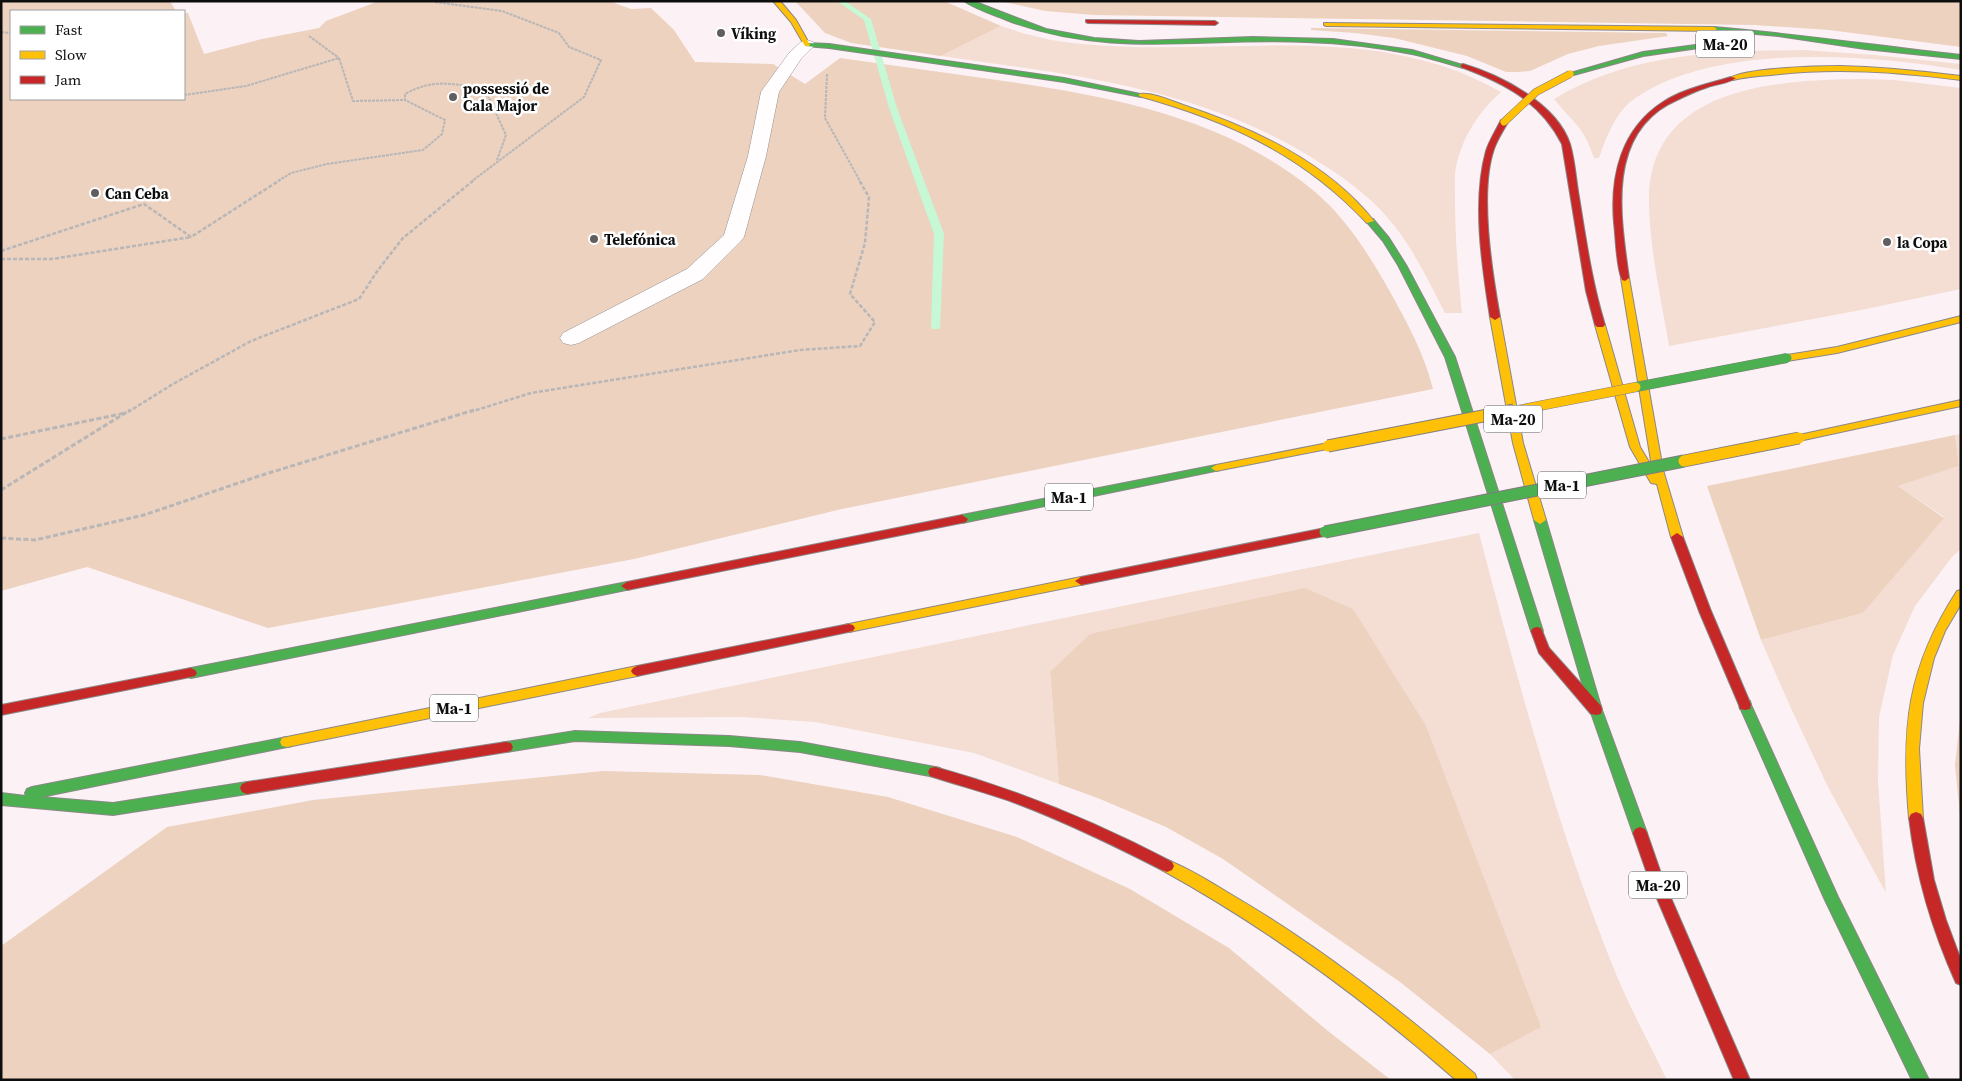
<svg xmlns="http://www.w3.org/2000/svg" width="1962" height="1081" font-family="'Source Serif 4',serif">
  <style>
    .green { fill: #f4ddd2 }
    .forest { fill: #ecd2bf }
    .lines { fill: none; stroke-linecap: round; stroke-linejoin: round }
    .stream { fill: #c6f8d5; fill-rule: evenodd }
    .street-casing { stroke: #959192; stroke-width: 1 }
    .fast-casing { stroke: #8c8789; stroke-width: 2 }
    .slow-casing { stroke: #8c8789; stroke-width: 2 }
    .jam-casing { stroke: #8c8789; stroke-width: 2 }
    .path-far2 { stroke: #b8b6b7; stroke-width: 2; stroke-dasharray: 3 1; stroke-linecap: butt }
    .path-far1 { stroke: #b8b6b7; stroke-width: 2.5; stroke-dasharray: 4 2; stroke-linecap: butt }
    .path { stroke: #b8b6b7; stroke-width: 3; stroke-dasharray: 5 2.5; stroke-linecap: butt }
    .street { fill: #fffdfe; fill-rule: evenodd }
    .fast { fill: #4caf50; fill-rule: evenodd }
    .slow { fill: #ffc107; fill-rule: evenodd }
    .jam { fill: #c62828; fill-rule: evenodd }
    .fast-bridge-far1-casing { stroke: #827e7f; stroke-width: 10; stroke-linecap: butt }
    .fast-bridge-casing { stroke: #827e7f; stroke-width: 13; stroke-linecap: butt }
    .slow-bridge-far2-casing { stroke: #827e7f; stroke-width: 8; stroke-linecap: butt }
    .slow-bridge-far1-casing { stroke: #827e7f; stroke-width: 10; stroke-linecap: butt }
    .slow-bridge-casing { stroke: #827e7f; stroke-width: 13; stroke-linecap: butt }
    .fast-bridge-far1 { stroke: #4caf50; stroke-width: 9 }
    .fast-bridge { stroke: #4caf50; stroke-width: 11 }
    .slow-bridge-far2 { stroke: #ffc107; stroke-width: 7 }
    .slow-bridge-far1 { stroke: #ffc107; stroke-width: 9 }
    .slow-bridge { stroke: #ffc107; stroke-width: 11 }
    .poi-dot { fill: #615e5f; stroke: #fff; stroke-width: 2 }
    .labels { text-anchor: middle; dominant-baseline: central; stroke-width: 5; stroke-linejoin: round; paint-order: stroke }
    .far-poi-label { font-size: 15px; font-weight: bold; fill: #0e0e0e; stroke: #fff; text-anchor: start }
    .shield { fill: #fff; stroke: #565656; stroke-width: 1 }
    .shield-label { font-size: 16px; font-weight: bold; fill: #0e0e0e }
  </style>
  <rect width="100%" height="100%" fill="#fcf2f5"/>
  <path class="green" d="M 1001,26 C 1027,35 1055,42 1083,44 C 1221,58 1374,18 1501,92 C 1479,111 1462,138 1456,167 C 1454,176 1455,188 1455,198 C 1455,237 1458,275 1462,313 L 1445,313 C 1430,284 1416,254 1396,228 C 1376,201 1348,180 1319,162 C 1203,88 1074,75 941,56 Z
    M 1804,50 L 1875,55 L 1961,64 L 1961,70 C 1872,55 1739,45 1656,86 C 1645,92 1633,98 1625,107 C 1612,121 1605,141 1599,158 L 1594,158 C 1583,125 1573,123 1554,99 C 1630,53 1718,51 1804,50 Z
    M 1860,79 L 1894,80 L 1961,88 L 1961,289 L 1861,310 L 1669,346 C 1661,298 1649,248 1649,199 C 1650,87 1776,80 1860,79 Z
    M 1961,434 L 1961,549 L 1952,557 L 1915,606 L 1893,655 L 1879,717 L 1878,781 L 1886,893 L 1828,787 L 1789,704 L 1761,640 L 1863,613 L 1944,517 L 1898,486 L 1959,466 L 1955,435 Z
    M 1479,533 C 1518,682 1558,831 1616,974 C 1631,1010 1650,1045 1667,1080 L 1515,1080 L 1490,1054 L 1541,1026 L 1050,673 L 1059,784 L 974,753 L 815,722 L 741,717 L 588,718 L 600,713 Z"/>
  <path class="forest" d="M 1,1 L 170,1 L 176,11 L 11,11 L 11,99 L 184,99 L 184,13 L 188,13 L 204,54 L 262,39 L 319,28 L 326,21 L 379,1 L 609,1 L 631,9 L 651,8 L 674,30 L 695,62 L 773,64 L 805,84 L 840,58 C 890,65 940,72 990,79 C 1103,95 1223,115 1314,191 C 1346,218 1368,253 1389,290 C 1407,322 1424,353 1433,389 L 842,509 L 634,559 L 268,628 L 87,567 L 1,591 Z
    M 795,1 L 944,1 L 1001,26 L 941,56 L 851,43 L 825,33 Z
    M 1000,1 L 1961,1 L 1961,47 L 1829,30 L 1754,25 L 1094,15 L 1045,11 Z
    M 1311,28 L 1666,33 L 1668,36 L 1599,46 L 1568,54 L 1530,71 L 1519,72 L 1506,72 L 1467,56 L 1394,38 L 1355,33 L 1311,30 Z
    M 1955,435 L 1959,466 L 1898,486 L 1944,518 L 1863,613 L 1761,640 L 1707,486 Z
    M 1305,588 L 1353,609 L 1426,726 L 1541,1027 L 1490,1054 L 1400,982 L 1223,859 L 1166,827 L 1100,799 L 1059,784 L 1050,672 L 1090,634 Z
    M 1961,711 L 1961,826 L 1955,765 Z
    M 603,771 L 760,775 L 888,797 L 1017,837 L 1130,889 L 1229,948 L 1328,1031 L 1391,1080 L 1,1080 L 1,946 L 167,827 L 313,800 Z"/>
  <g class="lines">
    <path class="stream" d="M 837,1 L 845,1 L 871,19 L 897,108 L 944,234 L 940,329 L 932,329 L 931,327 L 934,234 L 889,108 L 864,20 Z"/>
    <defs>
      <path id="street" d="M 807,40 L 813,42 L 815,45 L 801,59 L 779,92 L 766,156 L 744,237 L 741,241 L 703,279 L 579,343 L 571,345 L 563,343 L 560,338 L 563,333 L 687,269 L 724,235 L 748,156 L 761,92 L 789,53 L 801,42 Z"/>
      <path id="fast" d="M 964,1 L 973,1 L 1046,29 L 1094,38 L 1139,41 L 1253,37 L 1333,39 L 1412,50 L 1466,66 L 1463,68 C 1446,63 1429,58 1412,54 C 1377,47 1342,43 1306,42 C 1204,37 1109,59 1009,21 C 995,15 977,10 964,1 Z
        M 1714,27 C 1797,34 1878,46 1961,55 L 1961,59 L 1865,49 L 1778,36 L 1712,30 L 1711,29 Z
        M 1718,42 L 1720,43 L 1720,45 L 1643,56 L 1570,76 L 1567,74 L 1643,52 Z
        M 807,43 L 829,44 L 1064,78 L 1145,95 L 1141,97 L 1064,82 L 829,48 L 805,46 L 805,44 Z
        M 1367,219 L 1373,219 L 1389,238 L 1406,265 L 1455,357 L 1543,631 L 1541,634 L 1533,634 L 1531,631 L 1445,357 L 1398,265 L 1383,241 L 1366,221 Z
        M 1216,465 L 1220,466 L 1221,468 L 1220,470 L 962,523 L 956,519 L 962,515 Z
        M 1540,516 L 1546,520 L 1602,710 L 1647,833 L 1645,837 L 1640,839 L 1635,837 L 1633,833 L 1590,710 L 1534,520 Z
        M 627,582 L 631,583 L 633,586 L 631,589 L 191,678 L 187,676 L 185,673 L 187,670 L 191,668 Z
        M 1745,700 L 1750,701 L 1751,705 L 1838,897 L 1929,1080 L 1912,1080 L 1825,900 L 1739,705 L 1740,701 Z
        M 575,731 L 729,736 L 800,742 L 935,767 L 940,768 L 942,772 L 940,776 L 935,777 L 800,752 L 729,746 L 575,741 L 506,752 L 501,751 L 499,747 L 501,743 L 506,742 Z
        M 287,737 L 292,738 L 294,742 L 292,746 L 287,747 L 41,797 L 113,803 L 247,782 L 252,784 L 254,788 L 252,792 L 247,794 L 113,815 L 1,805 L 1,793 L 26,796 L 25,793 L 27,789 L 32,787 Z"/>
      <path id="slow" d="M 773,1 L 780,1 L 796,20 L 810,45 L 809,46 L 805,46 L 791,22 Z
        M 1324,23 L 1714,27 L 1717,29 L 1714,31 L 1326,26 L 1324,25 Z
        M 1840,66 C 1880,67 1920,71 1961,76 L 1961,80 C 1897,72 1835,67 1771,75 C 1758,76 1745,77 1733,80 L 1730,78 C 1745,68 1818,66 1840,66 Z
        M 1139,94 C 1152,92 1170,100 1183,105 C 1253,128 1327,162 1374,221 L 1367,223 C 1302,154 1229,121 1139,96 Z
        M 1625,275 L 1629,278 L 1663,470 L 1683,537 L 1677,541 L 1671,537 L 1657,484 L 1651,483 L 1630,447 L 1595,325 L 1600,322 L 1605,325 L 1640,447 L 1652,467 L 1621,278 Z
        M 1495,314 L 1500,317 L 1523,443 L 1546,520 L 1540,524 L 1534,520 L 1513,443 L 1490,317 Z
        M 1961,316 L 1961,322 L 1837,353 L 1787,361 L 1782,358 L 1787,355 L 1837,347 Z
        M 1961,400 L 1961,406 L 1799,441 L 1794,438 L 1799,435 Z
        M 1328,443 L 1333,446 L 1332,448 L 1216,471 L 1211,468 L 1216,465 Z
        M 1081,577 L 1085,578 L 1087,581 L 1085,584 L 849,632 L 845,631 L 843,628 L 845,625 L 849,624 Z
        M 1961,590 L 1961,604 L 1945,631 L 1934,658 L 1923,703 L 1919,749 L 1923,818 L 1921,822 L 1916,824 L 1911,822 L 1909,818 C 1901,728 1907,668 1957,591 Z
        M 637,666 L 641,668 L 643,671 L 641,674 L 637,676 L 287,747 L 282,746 L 280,742 L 282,738 L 287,737 Z
        M 1167,860 C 1191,869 1215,885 1237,898 C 1322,948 1400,1010 1475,1074 L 1477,1080 L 1456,1080 C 1365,1000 1269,929 1162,870 L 1160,866 L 1162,862 Z"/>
      <path id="jam" d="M 1086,20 L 1215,21 L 1218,23 L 1215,25 L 1088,23 L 1086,22 Z
        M 1463,64 C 1501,75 1557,104 1570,144 C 1575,161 1576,180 1579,197 C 1586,240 1592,283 1605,325 L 1603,327 L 1597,327 L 1595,325 L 1586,291 L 1562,144 C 1540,101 1504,83 1461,67 L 1461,65 Z
        M 1731,77 L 1736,78 C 1729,83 1717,84 1708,87 C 1695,91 1681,98 1669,104 C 1606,139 1621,219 1629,278 L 1625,281 L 1622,280 C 1616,265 1616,239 1614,223 C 1610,176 1621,129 1663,102 C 1683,89 1708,84 1731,77 Z
        M 1501,120 L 1508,122 C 1503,131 1497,140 1494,149 C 1479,192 1492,272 1500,317 L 1495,320 L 1490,317 C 1482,266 1472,201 1486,151 C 1489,141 1496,130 1501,120 Z
        M 962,515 L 968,519 L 966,522 L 627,590 L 621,586 L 627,582 Z
        M 1325,528 L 1329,529 L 1331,532 L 1329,535 L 1081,585 L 1075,581 L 1081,577 Z
        M 1677,533 L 1683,537 L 1711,611 L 1751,705 L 1750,709 L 1745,710 L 1740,709 L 1739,705 L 1699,611 L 1671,537 Z
        M 849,624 L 853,625 L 855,628 L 853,631 L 637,676 L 633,674 L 631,671 L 633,668 L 637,666 Z
        M 1537,627 L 1541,628 L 1549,648 L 1601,706 L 1602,710 L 1601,714 L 1596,715 L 1591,714 L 1539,653 L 1531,631 L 1533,628 Z
        M 191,668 L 195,670 L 197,673 L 195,676 L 1,715 L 1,705 Z
        M 506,742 L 511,743 L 513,747 L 511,751 L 506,752 L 247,794 L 242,792 L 240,788 L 242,784 L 247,782 Z
        M 935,767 C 1018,790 1096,822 1172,862 L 1174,866 L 1172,870 L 1167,872 L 1162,870 C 1115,846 1068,823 1018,804 C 989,793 960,786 930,776 L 928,772 L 930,768 Z
        M 1916,812 L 1921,814 L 1923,818 L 1934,880 L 1946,920 L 1961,960 L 1961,985 L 1956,983 C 1932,930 1916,876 1909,818 L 1911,814 Z
        M 1640,827 L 1645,829 L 1647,833 L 1664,882 L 1750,1080 L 1734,1080 L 1650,882 L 1633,833 L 1635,829 Z"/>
    </defs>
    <use href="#street" class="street-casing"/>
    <use href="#fast" class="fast-casing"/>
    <use href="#slow" class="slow-casing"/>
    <use href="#jam" class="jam-casing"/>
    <path class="path-far2" d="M 435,2 L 502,11 L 559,33 L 569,47 L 601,60 L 584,97 L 472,181
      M 1,32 L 11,33
      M 309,36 L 339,58
      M 827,74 L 825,118 L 860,181
      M 184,95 L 246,86 L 339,58 L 353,101 L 405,100
      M 278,181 L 291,173 L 327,164 L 423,150 L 442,134 L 445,120 L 405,100 L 405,94 C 434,78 454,84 485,89 L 506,135 L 497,160"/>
    <path class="path-far1" d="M 1,251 L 144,204 L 191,237 L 280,180
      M 1,259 L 52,259 L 191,237
      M 128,412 L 173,384 L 251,341 L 359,299 L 378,270 L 403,238 L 474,180
      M 470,412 L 531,393 L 800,350 L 860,346 L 875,322 L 850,294 L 865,243 L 869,197 L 859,180"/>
    <path class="path" d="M 1,439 L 125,413
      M 1,490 L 130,410
      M 1,538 L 35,540 L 144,515 L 259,476 L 474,410"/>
    <use href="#street" class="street"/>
    <use href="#fast" class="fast"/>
    <use href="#slow" class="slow"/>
    <use href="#jam" class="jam"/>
    <defs>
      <path id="fast-bridge-far1" d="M 1636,387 L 1787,358"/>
      <path id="fast-bridge" d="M 1325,532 L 1684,461"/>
      <path id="slow-bridge-far2" d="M 1504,122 L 1536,92 L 1570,74"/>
      <path id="slow-bridge-far1" d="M 1508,412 L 1636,387"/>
      <path id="slow-bridge" d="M 1328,446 L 1514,410
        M 1684,461 L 1799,438"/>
    </defs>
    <use href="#fast-bridge-far1" class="fast-bridge-far1-casing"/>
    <use href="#fast-bridge" class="fast-bridge-casing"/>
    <use href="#slow-bridge-far2" class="slow-bridge-far2-casing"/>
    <use href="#slow-bridge-far1" class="slow-bridge-far1-casing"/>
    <use href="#slow-bridge" class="slow-bridge-casing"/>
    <use href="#fast-bridge-far1" class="fast-bridge-far1"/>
    <use href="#fast-bridge" class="fast-bridge"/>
    <use href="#slow-bridge-far2" class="slow-bridge-far2"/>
    <use href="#slow-bridge-far1" class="slow-bridge-far1"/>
    <use href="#slow-bridge" class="slow-bridge"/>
  </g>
  <g class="poi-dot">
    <circle cx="721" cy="33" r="5"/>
    <circle cx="453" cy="97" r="5"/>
    <circle cx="95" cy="193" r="5"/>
    <circle cx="594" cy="239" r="5"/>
    <circle cx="1887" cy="242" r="5"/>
  </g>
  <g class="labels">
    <g class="far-poi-label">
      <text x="731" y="33">Víking</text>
      <text x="463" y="88">possessió de<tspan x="463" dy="17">Cala Major</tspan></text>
      <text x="105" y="193">Can Ceba</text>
      <text x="604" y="239">Telefónica</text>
      <text x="1897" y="242">la Copa</text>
    </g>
    <g class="shield">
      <rect x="1696" y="30.5" width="58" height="27" rx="4"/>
      <rect x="1484" y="405.5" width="58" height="27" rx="4"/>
      <rect x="1538" y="471.5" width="48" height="27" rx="4"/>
      <rect x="1045" y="483.5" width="48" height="27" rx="4"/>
      <rect x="430" y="694.5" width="48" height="27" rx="4"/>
      <rect x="1629" y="871.5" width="58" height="27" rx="4"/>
    </g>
    <g class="shield-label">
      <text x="1725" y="44">Ma-20</text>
      <text x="1513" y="419">Ma-20</text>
      <text x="1562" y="485">Ma-1</text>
      <text x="1069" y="497">Ma-1</text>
      <text x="454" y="708">Ma-1</text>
      <text x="1658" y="885">Ma-20</text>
    </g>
  </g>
  <rect width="1962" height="1081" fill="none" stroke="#0e0e0e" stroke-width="5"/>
  <rect x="10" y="10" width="175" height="90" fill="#ffffff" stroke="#9f9f9f"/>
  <rect x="20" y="26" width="25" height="8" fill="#4caf50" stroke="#9f9f9f"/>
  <text x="55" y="35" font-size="15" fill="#0e0e0e">Fast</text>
  <rect x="20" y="51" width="25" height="8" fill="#ffc107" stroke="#9f9f9f"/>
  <text x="55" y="60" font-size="15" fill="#0e0e0e">Slow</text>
  <rect x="20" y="76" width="25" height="8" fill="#c62828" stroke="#9f9f9f"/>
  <text x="55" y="85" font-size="15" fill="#0e0e0e">Jam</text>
</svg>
